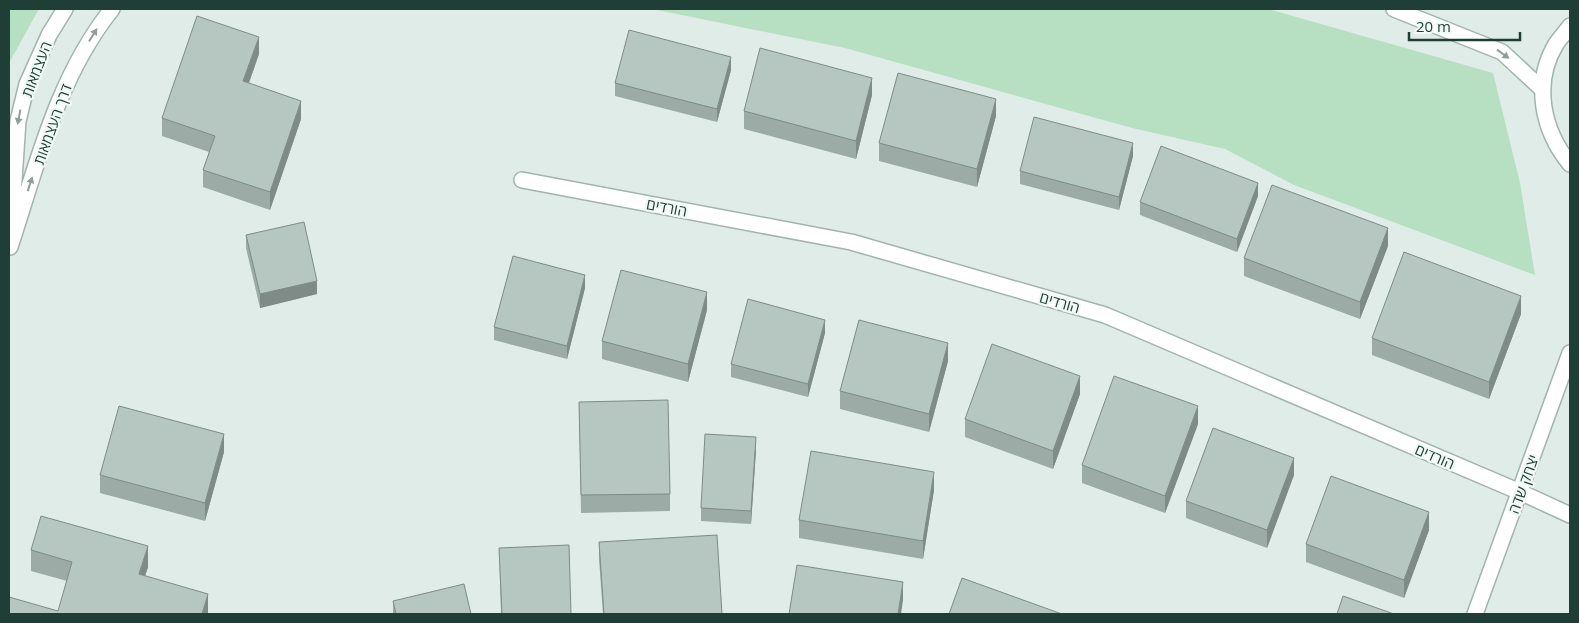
<svg xmlns="http://www.w3.org/2000/svg" width="1579" height="623" font-family="'Open Sans',Heebo,sans-serif">
  <style>
    .green { fill: #b7e0c2 }
    .lines { fill: none; stroke-linecap: round; stroke-linejoin: round }
    .minor-casing { stroke: #a2b4ae; stroke-width: 18 }
    .minor { stroke: #fff; stroke-width: 15 }
    .wall { fill: #9caba5 }
    .shaded-wall { fill: #7f8b86 }
    .building { fill: #b5c7c0; stroke: #7f8b86 }
    .oneway { fill: #8f9e9a }
    .labels { text-anchor: middle; dominant-baseline: central; stroke-width: 4.5; stroke-linejoin: round; paint-order: stroke }
    .street-label { font-size: 15px; fill: #1f3e36; stroke: #f1f9f5 }
  </style>
  <rect width="100%" height="100%" fill="#e0ece7"/>
  <path class="green" d="M 9,9 L 39,9 L 9,63 Z
    M 652,9 L 1268,9 L 1493,73 L 1520,183 L 1535,275 L 1294,185 L 1225,149 L 1132,128 L 845,48 Z"/>
  <g class="lines">
    <defs>
      <path id="minor" d="M 1394,9 L 1502,52 L 1543,90
        M 1570,26 C 1566,32 1560,38 1556,44 C 1532,84 1543,131 1570,164
        M 522,180 L 851,242 L 1105,315 L 1520,492 L 1570,515
        M 11,224 L 18,121 L 27,84 L 49,35 L 65,9
        M 10,247 C 37,165 57,78 112,9
        M 1475,614 L 1570,353"/>
    </defs>
    <use href="#minor" class="minor-casing"/>
    <use href="#minor" class="minor"/>
  </g>
  <path class="wall" d="M 259,54 L 249,83 L 301,119 L 270,210 L 203,187 L 203,170 L 209,152 L 162,136 L 162,118 Z
    M 731,70 L 717,122 L 615,96 L 615,83 Z
    M 872,95 L 856,159 L 744,129 L 744,111 Z
    M 996,116 L 977,187 L 879,161 L 879,143 Z
    M 1133,156 L 1119,210 L 1020,184 L 1020,171 Z
    M 1258,196 L 1237,252 L 1140,215 L 1140,202 Z
    M 246,235 L 317,294 L 260,308 L 246,248 Z
    M 1388,246 L 1360,319 L 1244,276 L 1244,258 Z
    M 585,288 L 567,359 L 494,340 L 494,327 Z
    M 707,310 L 688,382 L 602,359 L 602,341 Z
    M 1521,314 L 1489,399 L 1372,355 L 1372,338 Z
    M 825,333 L 808,397 L 731,377 L 731,364 Z
    M 948,361 L 929,432 L 840,409 L 840,391 Z
    M 1080,394 L 1053,469 L 965,437 L 965,419 Z
    M 579,402 L 670,494 L 670,511 L 581,513 Z
    M 1198,424 L 1165,513 L 1082,483 L 1082,465 Z
    M 756,450 L 751,524 L 701,521 L 701,508 Z
    M 224,452 L 205,521 L 100,493 L 100,475 Z
    M 1294,475 L 1267,548 L 1186,518 L 1186,501 Z
    M 934,490 L 923,559 L 799,538 L 799,520 Z
    M 1429,530 L 1404,598 L 1306,562 L 1306,544 Z
    M 599,542 L 722,614 L 603,614 L 599,559 Z
    M 499,548 L 571,614 L 501,614 Z
    M 31,550 L 148,567 L 145,576 L 208,614 L 67,581 L 31,571 Z
    M 393,601 L 471,614 L 393,614 Z"/>
  <path class="shaded-wall" d="M 259,37 L 259,54 L 243,99 L 243,81 Z
    M 731,57 L 731,70 L 717,122 L 717,109 Z
    M 872,78 L 872,95 L 856,159 L 856,141 Z
    M 996,99 L 996,116 L 977,187 L 977,169 Z
    M 301,101 L 301,119 L 270,210 L 270,192 Z
    M 1133,143 L 1133,156 L 1119,210 L 1119,197 Z
    M 1258,183 L 1258,196 L 1237,252 L 1237,239 Z
    M 1388,228 L 1388,246 L 1360,319 L 1360,302 Z
    M 585,275 L 585,288 L 567,359 L 567,346 Z
    M 317,281 L 317,294 L 260,308 L 260,294 Z
    M 707,292 L 707,310 L 688,382 L 688,364 Z
    M 1521,296 L 1521,314 L 1489,399 L 1489,382 Z
    M 825,320 L 825,333 L 808,397 L 808,384 Z
    M 948,343 L 948,361 L 929,432 L 929,414 Z
    M 1080,376 L 1080,394 L 1053,469 L 1053,451 Z
    M 1198,406 L 1198,424 L 1165,513 L 1165,496 Z
    M 224,434 L 224,452 L 205,521 L 205,503 Z
    M 756,437 L 756,450 L 751,524 L 751,511 Z
    M 1294,458 L 1294,475 L 1267,548 L 1267,530 Z
    M 934,472 L 934,490 L 923,559 L 923,541 Z
    M 1429,512 L 1429,530 L 1404,598 L 1404,580 Z
    M 148,546 L 148,567 L 139,595 L 139,574 Z
    M 903,582 L 903,600 L 901,614 L 898,614 Z
    M 208,594 L 208,614 L 202,614 Z"/>
  <path class="building" d="M 197,16 L 259,37 L 243,81 L 301,101 L 270,192 L 203,170 L 215,136 L 162,118 Z
    M 629,30 L 731,57 L 717,109 L 615,83 Z
    M 760,48 L 872,78 L 856,141 L 744,111 Z
    M 898,73 L 996,99 L 977,169 L 879,143 Z
    M 1034,117 L 1133,143 L 1119,197 L 1020,171 Z
    M 1161,146 L 1258,183 L 1237,239 L 1140,202 Z
    M 1272,185 L 1388,228 L 1360,302 L 1244,258 Z
    M 304,222 L 317,281 L 260,294 L 246,235 Z
    M 1404,252 L 1521,296 L 1489,382 L 1372,338 Z
    M 513,256 L 585,275 L 567,346 L 494,327 Z
    M 621,270 L 707,292 L 688,364 L 602,341 Z
    M 748,299 L 825,320 L 808,384 L 731,364 Z
    M 859,320 L 948,343 L 929,414 L 840,391 Z
    M 992,344 L 1080,376 L 1053,451 L 965,419 Z
    M 1114,376 L 1198,406 L 1165,496 L 1082,465 Z
    M 668,400 L 670,494 L 581,495 L 579,402 Z
    M 119,406 L 224,434 L 205,503 L 100,475 Z
    M 1213,428 L 1294,458 L 1267,530 L 1186,501 Z
    M 705,434 L 756,437 L 751,511 L 701,508 Z
    M 811,451 L 934,472 L 923,541 L 799,520 Z
    M 1331,476 L 1429,512 L 1404,580 L 1306,544 Z
    M 41,516 L 148,546 L 139,574 L 208,594 L 202,614 L 9,614 L 9,597 L 58,611 L 72,562 L 31,550 Z
    M 717,535 L 722,614 L 604,614 L 599,542 Z
    M 569,545 L 571,614 L 502,614 L 499,548 Z
    M 797,565 L 903,582 L 898,614 L 789,614 Z
    M 962,578 L 1062,614 L 949,614 Z
    M 464,584 L 471,614 L 396,614 L 393,601 Z
    M 1343,596 L 1394,614 L 1337,614 Z"/>
  <defs><path id="oneway-solid" d="M-6-.8H1V-3.2L6.5 0L1 3.2V.8H-6Z" transform="scale(1.25)"/></defs>
  <g class="oneway">
    <use href="#oneway-solid" transform="translate(93 35) rotate(-58)"/>
    <use href="#oneway-solid" transform="translate(1503 54) rotate(36)"/>
    <use href="#oneway-solid" transform="translate(19 117) rotate(101)"/>
    <use href="#oneway-solid" transform="translate(30 184) rotate(-72)"/>
  </g>
  <g class="labels">
    <g class="street-label">
      <text transform="translate(36 69) rotate(-69)">העצמאות</text>
      <text transform="translate(52 124) rotate(-70)">דרך העצמאות</text>
      <text transform="translate(667 207) rotate(11)">הורדים</text>
      <text transform="translate(1060 302) rotate(16)">הורדים</text>
      <text transform="translate(1435 456) rotate(23)">הורדים</text>
      <text transform="translate(1523 484) rotate(-70)">יצחק שדה</text>
    </g>
  </g>
  <rect width="1579" height="623" fill="none" stroke="#1f3e36" stroke-width="20"/>
  <path d="M1409 32v8h111v-8" fill="none" stroke="#1f3e36" stroke-width="2.5"/>
  <text x="1416" y="32" font-size="15" fill="#1f3e36" stroke="#f1f9f5" stroke-width="4" paint-order="stroke">20 m</text>
</svg>
